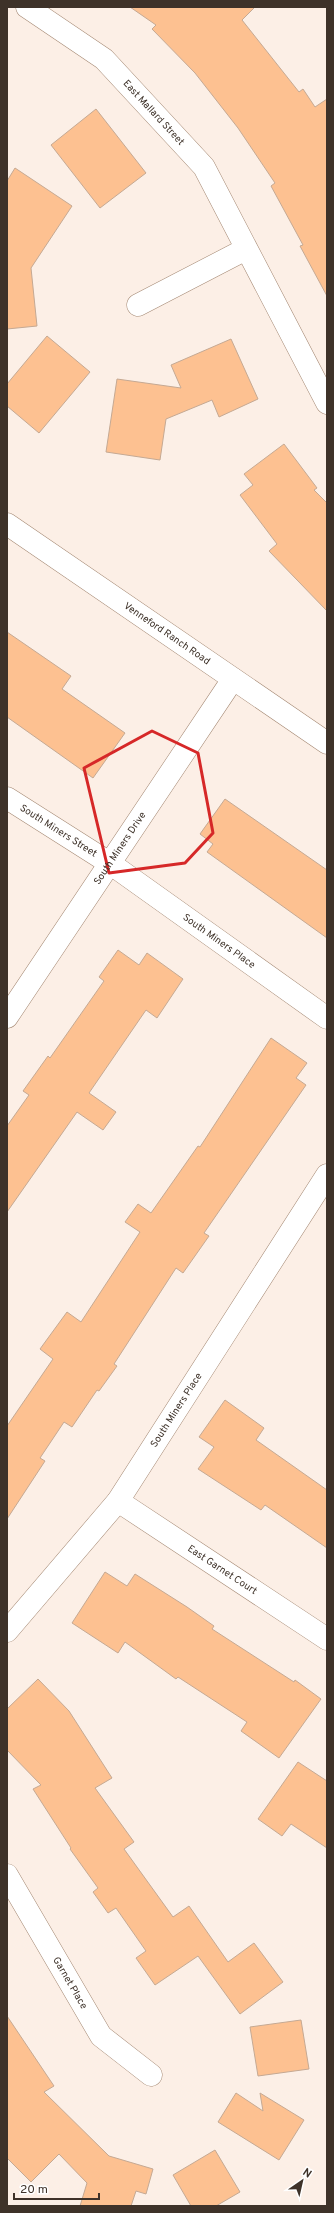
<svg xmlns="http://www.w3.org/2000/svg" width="334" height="2213" font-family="Overpass,sans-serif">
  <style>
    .building { fill: #fdc191; stroke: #c5a993 }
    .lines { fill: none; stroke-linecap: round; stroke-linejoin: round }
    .minor-casing { stroke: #a48873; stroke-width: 23 }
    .tertiary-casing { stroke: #a48873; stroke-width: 23 }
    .minor { stroke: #fff; stroke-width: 22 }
    .tertiary { stroke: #fff; stroke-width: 22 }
    .marked { fill: none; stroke: #d62828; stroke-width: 3; stroke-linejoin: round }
    .labels { text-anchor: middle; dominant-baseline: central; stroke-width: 3; stroke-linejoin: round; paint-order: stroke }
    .street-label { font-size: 10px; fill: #3e3229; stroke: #fff }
  </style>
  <rect width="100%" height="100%" fill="#fcefe6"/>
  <path class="building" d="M 130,7 L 255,7 L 242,20 L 299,92 L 303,89 L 315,107 L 327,99 L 327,296 L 300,246 L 303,245 L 271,186 L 275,183 L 238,128 L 195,73 L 152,29 L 156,25 Z
    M 96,109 L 146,173 L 100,208 L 51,145 Z
    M 15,168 L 72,206 L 31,268 L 37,326 L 7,329 L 7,181 Z
    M 47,336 L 90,372 L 39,433 L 7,406 L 7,384 Z
    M 231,339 L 258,399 L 219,417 L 212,400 L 166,419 L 160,460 L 106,452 L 117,379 L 181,388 L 171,365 Z
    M 284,444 L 317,488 L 314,490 L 327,503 L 327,611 L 269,551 L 277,544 L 240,495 L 253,485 L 244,474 Z
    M 7,632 L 71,676 L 62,689 L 125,733 L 93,778 L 7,717 Z
    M 225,799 L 327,870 L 327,938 L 207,852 L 213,844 L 200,834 Z
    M 118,950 L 139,965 L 147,953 L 183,979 L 157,1018 L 146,1010 L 89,1093 L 116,1112 L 103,1130 L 77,1112 L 7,1212 L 7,1126 L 29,1095 L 23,1091 L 48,1056 L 50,1058 L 104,981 L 99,977 Z
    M 271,1038 L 307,1063 L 296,1078 L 306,1085 L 204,1233 L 209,1236 L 183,1273 L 176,1268 L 114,1364 L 117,1366 L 99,1391 L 97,1390 L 72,1427 L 64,1422 L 40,1458 L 45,1461 L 7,1519 L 7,1426 L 53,1359 L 40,1349 L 67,1312 L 81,1322 L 140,1232 L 125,1222 L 138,1204 L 151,1213 L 198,1146 L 200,1147 Z
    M 225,1400 L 264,1428 L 256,1440 L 327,1490 L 327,1548 L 265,1505 L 261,1510 L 198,1469 L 214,1447 L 199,1437 Z
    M 105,1572 L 127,1586 L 135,1574 L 187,1607 L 214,1626 L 212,1629 L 294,1682 L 295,1680 L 321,1699 L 279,1758 L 241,1731 L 247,1722 L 178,1677 L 176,1679 L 125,1642 L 118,1653 L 72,1623 Z
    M 38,1679 L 69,1711 L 112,1778 L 95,1788 L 134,1842 L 124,1849 L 173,1917 L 189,1906 L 228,1962 L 254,1943 L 283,1982 L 240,2014 L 198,1956 L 155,1985 L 136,1958 L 146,1951 L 116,1908 L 108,1913 L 93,1892 L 98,1888 L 70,1849 L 71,1848 L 33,1789 L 41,1785 L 7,1750 L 7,1709 Z
    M 298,1762 L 327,1781 L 327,1848 L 291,1824 L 282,1836 L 258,1819 Z
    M 7,2016 L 54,2086 L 44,2092 L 109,2156 L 153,2169 L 146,2194 L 136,2191 L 131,2206 L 80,2206 L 87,2183 L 59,2154 L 31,2182 L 7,2158 Z
    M 301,2020 L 309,2069 L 258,2076 L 250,2027 Z
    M 236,2093 L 263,2111 L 260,2093 L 304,2120 L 279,2160 L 218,2122 Z
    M 215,2150 L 240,2192 L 216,2206 L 191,2206 L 173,2175 Z"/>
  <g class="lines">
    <defs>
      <g id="minor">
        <path id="s1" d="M 27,7 L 104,59 L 204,167 L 327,403"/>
        <path d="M 138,305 L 246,249"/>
        <path id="s2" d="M 7,798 L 111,864 L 327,1018"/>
        <path id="s3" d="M 7,1017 L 233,679"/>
        <path id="s4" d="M 118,1501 L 327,1639"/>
        <path id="s5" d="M 7,1631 L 118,1501 L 327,1175"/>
        <path id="s6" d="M 7,1875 L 101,2036 L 151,2075"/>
      </g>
      <g id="tertiary">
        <path id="s7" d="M 7,524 L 327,743"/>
      </g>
    </defs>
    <use href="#minor" class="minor-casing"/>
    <use href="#tertiary" class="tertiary-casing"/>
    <use href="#minor" class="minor"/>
    <use href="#tertiary" class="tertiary"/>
  </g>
  <path class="marked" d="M 152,731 L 198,753 L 213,833 L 185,863 L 109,873 L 84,768 Z"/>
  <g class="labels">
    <g class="street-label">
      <text stroke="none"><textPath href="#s1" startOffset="166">East Mallard Street</textPath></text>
      <text stroke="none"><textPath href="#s7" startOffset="194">Venneford Ranch Road</textPath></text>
      <text stroke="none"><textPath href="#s2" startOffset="61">South Miners Street</textPath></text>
      <text stroke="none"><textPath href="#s3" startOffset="203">South Miners Drive</textPath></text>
      <text stroke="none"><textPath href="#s2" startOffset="256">South Miners Place</textPath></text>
      <text stroke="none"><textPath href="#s5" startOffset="279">South Miners Place</textPath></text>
      <text stroke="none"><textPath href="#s4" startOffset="125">East Garnet Court</textPath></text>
      <text stroke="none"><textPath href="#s6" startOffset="125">Garnet Place</textPath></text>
    </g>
  </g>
  <rect width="334" height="2213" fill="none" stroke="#3e3229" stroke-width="16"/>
  <g transform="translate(302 2181) rotate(34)" stroke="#ffffff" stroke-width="3" paint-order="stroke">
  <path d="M0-3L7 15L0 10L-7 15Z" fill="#3e3229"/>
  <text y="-6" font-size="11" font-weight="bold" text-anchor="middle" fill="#3e3229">N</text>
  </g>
  <path d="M14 2193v6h85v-6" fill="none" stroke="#3e3229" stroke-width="2"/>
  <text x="20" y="2193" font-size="12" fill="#3e3229" stroke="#ffffff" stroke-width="3" paint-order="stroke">20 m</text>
</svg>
